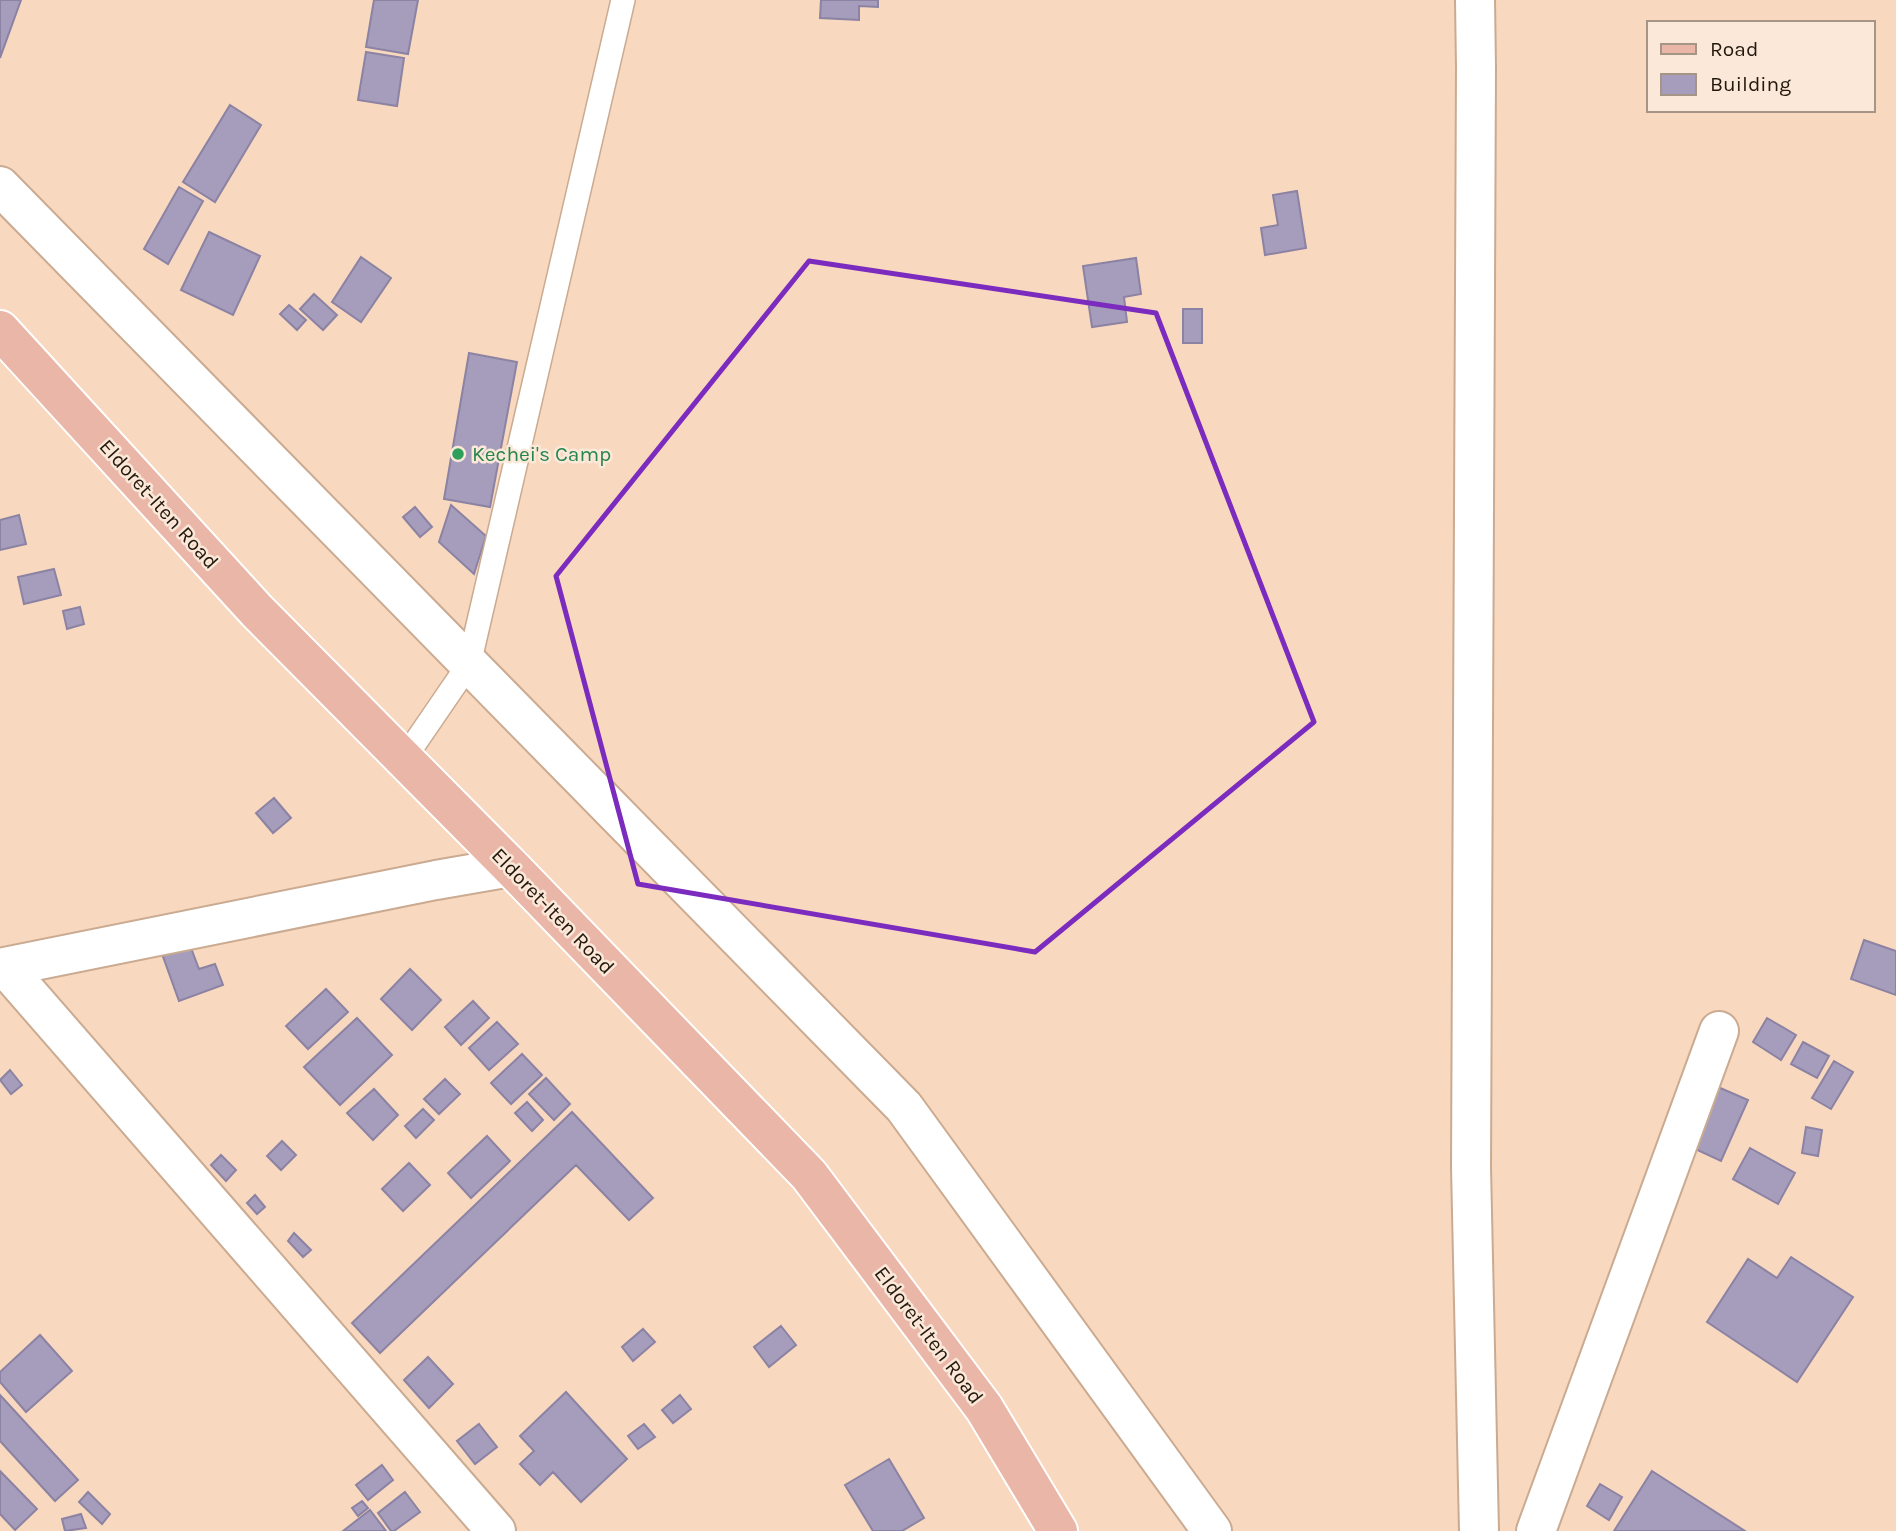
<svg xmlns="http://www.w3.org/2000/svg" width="1896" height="1531" font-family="Karla,sans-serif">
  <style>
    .building { fill: #a59dbb; stroke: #8c82a3; stroke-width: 2 }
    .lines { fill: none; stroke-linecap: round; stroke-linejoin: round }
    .lane-casing { stroke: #caab92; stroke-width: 26 }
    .street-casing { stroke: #caab92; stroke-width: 42 }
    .primary-casing { stroke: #fff; stroke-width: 42 }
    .lane { stroke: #fff; stroke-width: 23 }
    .street { stroke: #fff; stroke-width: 38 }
    .primary { stroke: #e9b6a8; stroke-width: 38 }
    .marked { fill: none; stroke: #7b2cbf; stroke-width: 5; stroke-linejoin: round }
    .leisure-dot { fill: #2e9e5b; stroke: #fbe8d8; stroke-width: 2.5 }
    .labels { text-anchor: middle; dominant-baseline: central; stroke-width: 5; stroke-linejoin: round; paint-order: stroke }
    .leisure-label { font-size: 21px; fill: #27864d; stroke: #fbe8d8; text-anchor: start }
    .street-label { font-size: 21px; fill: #23180e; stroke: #fbe8d8 }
  </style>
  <rect width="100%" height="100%" fill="#f8d8be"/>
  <path class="building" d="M 0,0 L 21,0 L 0,58 Z
    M 374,0 L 418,0 L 408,54 L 366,47 Z
    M 821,0 L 878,0 L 878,7 L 859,6 L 859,20 L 820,18 Z
    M 366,52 L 404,58 L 397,106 L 358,100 Z
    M 230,105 L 261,125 L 215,202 L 183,182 Z
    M 179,187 L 203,201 L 168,264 L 144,249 Z
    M 1297,191 L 1306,248 L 1265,255 L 1261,228 L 1278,225 L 1273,195 Z
    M 209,232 L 260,256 L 233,315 L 181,290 Z
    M 361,257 L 391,278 L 361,322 L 332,302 Z
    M 1136,258 L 1141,294 L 1124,297 L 1127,322 L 1092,327 L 1083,266 Z
    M 314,294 L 337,315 L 323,330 L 300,309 Z
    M 289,305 L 306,320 L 297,330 L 280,314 Z
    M 1183,309 L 1202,309 L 1202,343 L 1183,343 Z
    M 469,353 L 517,362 L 490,507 L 444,499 Z
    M 451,505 L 486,536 L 474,574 L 439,542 Z
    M 415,507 L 432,527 L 420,537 L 403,517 Z
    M 19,515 L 26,544 L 0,550 L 0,520 Z
    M 54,569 L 61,595 L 24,604 L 18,577 Z
    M 80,607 L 84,624 L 67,629 L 63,611 Z
    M 274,798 L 291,818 L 273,833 L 256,813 Z
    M 188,940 L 199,969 L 215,964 L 223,985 L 179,1001 L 161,951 Z
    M 1864,940 L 1896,951 L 1896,995 L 1851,979 Z
    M 410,969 L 441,1000 L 412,1030 L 381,999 Z
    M 326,989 L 348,1012 L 308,1049 L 286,1026 Z
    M 473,1001 L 489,1018 L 461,1045 L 445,1027 Z
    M 357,1018 L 392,1055 L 340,1105 L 304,1067 Z
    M 1767,1018 L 1796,1035 L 1781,1060 L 1753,1042 Z
    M 497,1022 L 518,1044 L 489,1070 L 469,1048 Z
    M 1803,1042 L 1829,1056 L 1817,1078 L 1791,1064 Z
    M 522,1054 L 542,1075 L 511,1104 L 491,1083 Z
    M 1834,1061 L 1853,1072 L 1831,1109 L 1812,1098 Z
    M 10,1070 L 22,1085 L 11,1094 L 0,1080 Z
    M 546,1078 L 570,1104 L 554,1120 L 529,1094 Z
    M 445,1079 L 460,1094 L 439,1114 L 424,1099 Z
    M 1718,1087 L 1748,1100 L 1721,1161 L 1691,1147 Z
    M 374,1089 L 398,1115 L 373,1140 L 347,1113 Z
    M 527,1102 L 543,1120 L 532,1131 L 515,1113 Z
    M 423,1109 L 434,1120 L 416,1138 L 405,1126 Z
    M 572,1112 L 653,1198 L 629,1220 L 576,1165 L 380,1353 L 352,1323 Z
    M 1806,1127 L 1822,1130 L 1818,1156 L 1802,1153 Z
    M 487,1136 L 510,1161 L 471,1198 L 448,1173 Z
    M 282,1141 L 296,1155 L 281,1170 L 267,1156 Z
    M 1750,1148 L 1795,1173 L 1778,1204 L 1733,1179 Z
    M 221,1155 L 236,1170 L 226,1181 L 211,1165 Z
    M 409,1163 L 430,1185 L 403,1211 L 382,1189 Z
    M 255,1195 L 265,1207 L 257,1214 L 247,1203 Z
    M 294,1233 L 311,1250 L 303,1257 L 288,1241 Z
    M 1791,1257 L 1853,1297 L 1797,1382 L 1707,1322 L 1748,1259 L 1777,1278 Z
    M 781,1326 L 796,1345 L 769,1367 L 754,1347 Z
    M 643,1329 L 655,1342 L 633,1361 L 622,1347 Z
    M 40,1335 L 72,1371 L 26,1412 L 0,1382 L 0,1372 Z
    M 428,1357 L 453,1384 L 429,1408 L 404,1380 Z
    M 566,1392 L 627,1459 L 581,1502 L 553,1472 L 540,1485 L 520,1464 L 534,1451 L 520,1436 Z
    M 0,1395 L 78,1480 L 55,1501 L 0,1441 Z
    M 680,1395 L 691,1409 L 673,1423 L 662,1410 Z
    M 479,1424 L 497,1447 L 475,1464 L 457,1441 Z
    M 644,1424 L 655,1437 L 638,1449 L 628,1436 Z
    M 889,1459 L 924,1518 L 902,1531 L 873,1531 L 845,1485 Z
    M 382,1465 L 393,1480 L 368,1500 L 356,1485 Z
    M 0,1471 L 37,1509 L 15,1530 L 0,1514 Z
    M 1652,1471 L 1745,1531 L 1614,1531 Z
    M 1600,1484 L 1622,1497 L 1609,1520 L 1587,1506 Z
    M 88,1492 L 110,1514 L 102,1524 L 79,1502 Z
    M 405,1492 L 420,1512 L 394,1531 L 391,1531 L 378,1513 Z
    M 362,1501 L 368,1508 L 358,1516 L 352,1508 Z
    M 370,1510 L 386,1531 L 343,1531 Z
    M 81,1514 L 86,1528 L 65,1531 L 62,1519 Z"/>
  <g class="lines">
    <defs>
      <path id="lane" d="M 404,759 L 469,664 L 623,0"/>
      <path id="street" d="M 1475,0 L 1476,68 L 1471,1167 L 1479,1531
        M 0,186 L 904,1107 L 1212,1531
        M 5,967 L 496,1531
        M 0,968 L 436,880 L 511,867
        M 1536,1531 L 1719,1031"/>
      <path id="primary" d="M 0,330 L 257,611 L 511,867 L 809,1175 L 984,1408 L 1058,1531"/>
    </defs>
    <use href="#lane" class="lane-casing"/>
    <use href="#street" class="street-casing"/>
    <use href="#primary" class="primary-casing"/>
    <use href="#lane" class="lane"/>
    <use href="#street" class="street"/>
    <use href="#primary" class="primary"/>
  </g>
  <path class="marked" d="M 809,261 L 1156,313 L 1314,722 L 1035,952 L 638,884 L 556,576 Z"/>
  <circle class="leisure-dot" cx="458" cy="454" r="7"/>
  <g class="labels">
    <g class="leisure-label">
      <text x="472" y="454">Kechei's Camp</text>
    </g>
    <g class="street-label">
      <text transform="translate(159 504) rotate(48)">Eldoret-Iten Road</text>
      <text transform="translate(553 911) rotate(46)">Eldoret-Iten Road</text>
      <text transform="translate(929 1335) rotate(53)">Eldoret-Iten Road</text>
    </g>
  </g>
  <rect x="1647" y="21" width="228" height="91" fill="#fbe8d8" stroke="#a59587" stroke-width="2"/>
  <rect x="1661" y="44" width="35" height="10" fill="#e9b6a8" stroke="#a59587" stroke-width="2"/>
  <text x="1710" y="56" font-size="21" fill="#23180e">Road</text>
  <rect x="1661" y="74" width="35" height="21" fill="#a59dbb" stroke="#a59587" stroke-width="2"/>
  <text x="1710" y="91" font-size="21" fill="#23180e">Building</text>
</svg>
